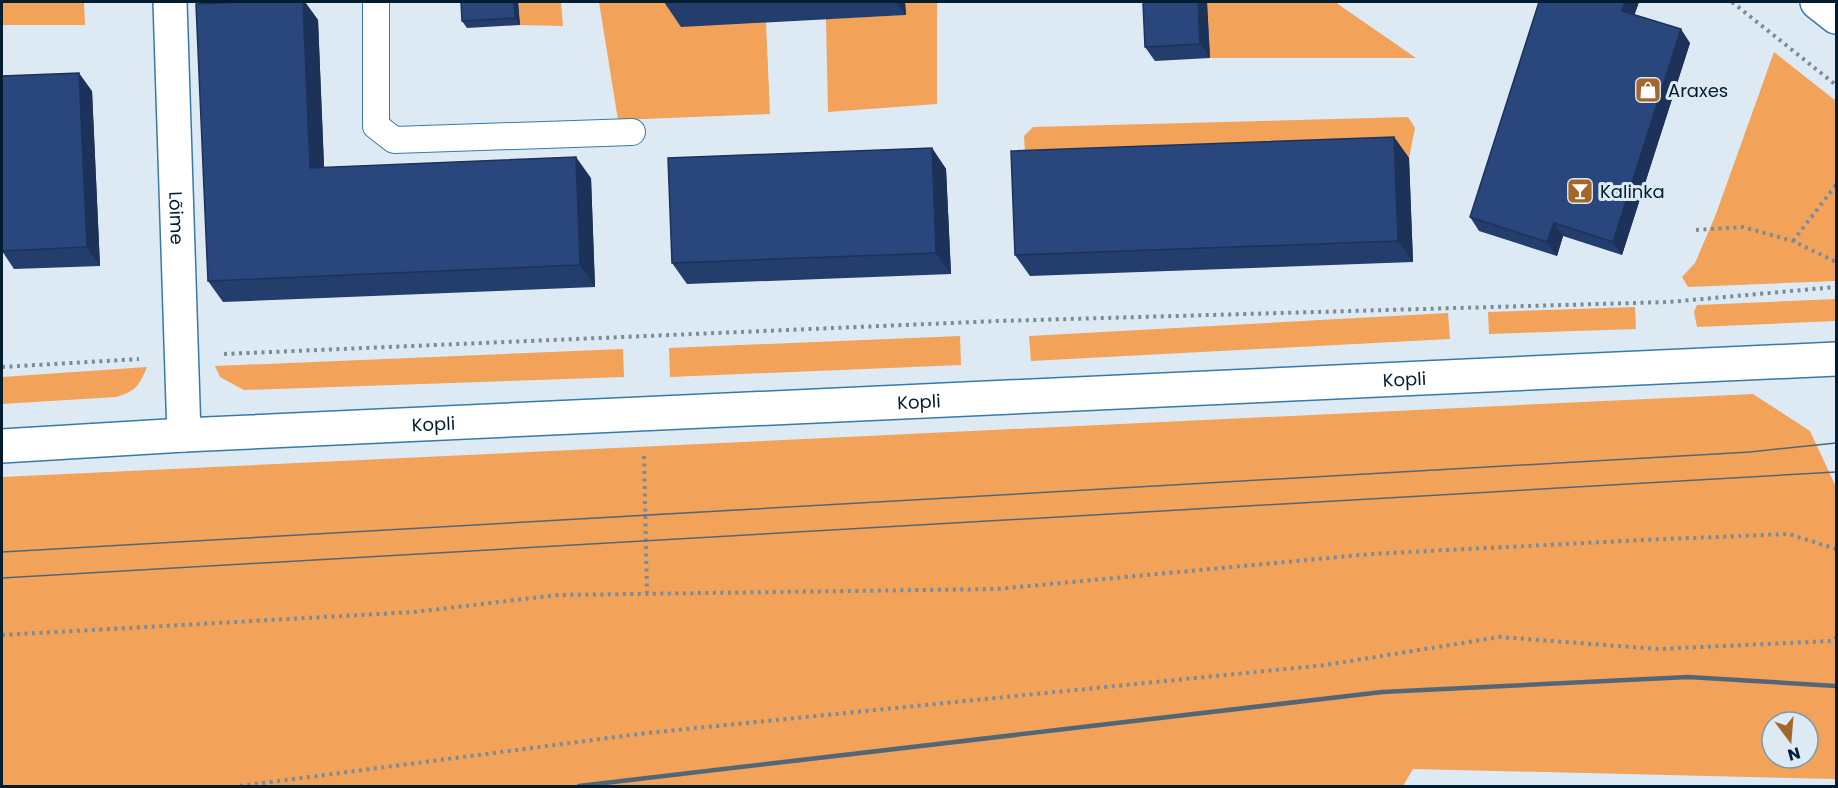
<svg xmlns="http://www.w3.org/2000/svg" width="1838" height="788" font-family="Poppins,sans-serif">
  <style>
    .green { fill: #f3a25a; fill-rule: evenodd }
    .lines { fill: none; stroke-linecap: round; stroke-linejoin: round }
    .lane-casing { stroke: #377aa7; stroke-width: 28 }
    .street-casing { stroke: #377aa7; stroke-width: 36 }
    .secondary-casing { stroke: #377aa7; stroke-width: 36 }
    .path { stroke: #798c9a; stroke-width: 4; stroke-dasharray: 3 4.5; stroke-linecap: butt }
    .lane { stroke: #fff; stroke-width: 26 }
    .street { stroke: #fff; stroke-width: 33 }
    .secondary { stroke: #fff; stroke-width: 33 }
    .tram { stroke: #516776; stroke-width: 1.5 }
    .rail { stroke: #516776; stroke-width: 4.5 }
    .wall { fill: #233d6c }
    .shaded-wall { fill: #1d3258 }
    .building { fill: #29477d; stroke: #1d3258; stroke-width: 1.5 }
    .labels { text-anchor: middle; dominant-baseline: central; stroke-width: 6; stroke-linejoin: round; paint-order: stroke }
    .poi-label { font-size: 18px; fill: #021d2f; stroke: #ddeaf4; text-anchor: start }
    .street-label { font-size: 18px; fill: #021d2f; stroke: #ddeaf4 }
  </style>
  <rect width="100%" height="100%" fill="#ddeaf4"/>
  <path class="green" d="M 2,2 L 84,2 L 85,25 L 2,25 Z
    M 518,2 L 561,2 L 563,26 L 520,25 Z
    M 599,2 L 679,2 L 766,22 L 770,114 L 618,120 Z
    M 905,2 L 937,2 L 937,104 L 828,112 L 826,19 L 905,15 Z
    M 1207,2 L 1335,2 L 1416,58 L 1210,58 Z
    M 1774,52 L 1836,101 L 1836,281 L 1688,287 L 1682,277 L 1695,263 L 1716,214 Z
    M 1408,117 L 1415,128 L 1409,158 L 1026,172 L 1024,136 L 1033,127 Z
    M 1836,299 L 1836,321 L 1697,327 L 1694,312 L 1697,305 Z
    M 1635,307 L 1636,329 L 1489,334 L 1488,312 Z
    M 1448,313 L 1450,339 L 1031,361 L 1029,336 Z
    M 960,336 L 961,365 L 670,377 L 669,348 Z
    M 623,349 L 624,377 L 244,390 L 220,377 L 215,366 Z
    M 147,367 C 139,386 136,391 116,397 L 2,404 L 2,377 Z
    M 1753,394 L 1810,431 L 1836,487 L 1836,779 L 1413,769 L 1403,786 L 2,786 L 2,477 ZM 1772,722 L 1808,722 L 1808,758 L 1772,758 Z"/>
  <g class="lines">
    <defs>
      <path id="lane" d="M 376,2 L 376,126 L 394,140 L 632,132"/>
      <g id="street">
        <path id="s1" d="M 170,2 L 184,435"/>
      </g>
      <g id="secondary">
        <path d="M 1817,2 L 1836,17"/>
        <path id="s2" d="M 2,446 L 184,435 L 1836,359"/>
      </g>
    </defs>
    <use href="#lane" class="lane-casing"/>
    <use href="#street" class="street-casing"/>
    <use href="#secondary" class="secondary-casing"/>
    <path class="path" d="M 1732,2 L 1836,85
      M 1696,230 L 1743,227 L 1793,241 L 1836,262
      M 1793,241 L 1836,185
      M 224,354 L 998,321 L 1669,302 L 1836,287
      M 2,367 L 139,359
      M 644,456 L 647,593
      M 2,635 L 414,612 L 558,595 L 997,589 L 1371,554 L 1643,540 L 1789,534 L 1836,549
      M 240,786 L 647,733 L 1325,665 L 1500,637 L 1658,649 L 1831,641 L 1836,638"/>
    <use href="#lane" class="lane"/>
    <use href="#street" class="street"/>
    <use href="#secondary" class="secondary"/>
    <path class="tram" d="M 2,552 L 1750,452 L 1836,443
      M 2,578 L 1836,472"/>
    <path class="rail" d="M 579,786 L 1382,692 L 1688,677 L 1836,686"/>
  </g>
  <path class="wall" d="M 244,2 L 305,2 L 318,20 L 324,168 L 591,178 L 595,287 L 223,302 L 208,281 Z
    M 518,2 L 520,25 L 467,28 L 462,21 Z
    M 664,2 L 905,2 L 906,15 L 681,27 Z
    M 1207,2 L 1210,58 L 1155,61 L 1145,47 Z
    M 1639,2 L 1634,15 L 1690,43 L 1622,255 L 1563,236 L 1557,256 L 1479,231 L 1470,217 Z
    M 92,91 L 100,266 L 14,269 L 2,251 Z
    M 1394,137 L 1409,158 L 1413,262 L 1030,276 L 1015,255 Z
    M 932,148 L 946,169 L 951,274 L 687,284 L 672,263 Z"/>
  <path class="shaded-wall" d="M 303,2 L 305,2 L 318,20 L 325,189 L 310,168 Z
    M 514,2 L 518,2 L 520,25 L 515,18 Z
    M 896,2 L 905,2 L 906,15 Z
    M 1198,2 L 1207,2 L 1210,58 L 1200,44 Z
    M 1625,2 L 1639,2 L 1631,25 L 1622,11 Z
    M 1681,29 L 1690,43 L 1622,255 L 1613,242 Z
    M 79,73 L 92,91 L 100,266 L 87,247 Z
    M 1394,137 L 1409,158 L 1413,262 L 1398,241 Z
    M 932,148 L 946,169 L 951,274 L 936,253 Z
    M 576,157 L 591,178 L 595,287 L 580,265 Z
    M 1554,223 L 1563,236 L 1557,256 L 1547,242 Z"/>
  <path class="building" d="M 244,2 L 303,2 L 310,168 L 576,157 L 580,265 L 208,281 L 196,4 Z
    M 461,2 L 514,2 L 515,18 L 462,21 Z
    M 1143,2 L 1198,2 L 1200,44 L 1145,47 Z
    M 1539,2 L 1625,2 L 1622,11 L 1681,29 L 1613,242 L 1554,223 L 1547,242 L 1470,217 Z
    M 79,73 L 87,247 L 2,251 L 2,76 Z
    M 1394,137 L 1398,241 L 1015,255 L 1011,151 Z
    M 932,148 L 936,253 L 672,263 L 668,158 Z"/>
  <defs>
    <symbol id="shop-square" viewBox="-11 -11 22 22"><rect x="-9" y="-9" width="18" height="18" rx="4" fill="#a4662b" stroke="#ddeaf4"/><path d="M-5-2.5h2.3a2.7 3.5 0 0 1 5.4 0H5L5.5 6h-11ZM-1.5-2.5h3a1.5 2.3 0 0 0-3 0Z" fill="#fff"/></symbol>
    <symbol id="bar-square" viewBox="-11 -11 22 22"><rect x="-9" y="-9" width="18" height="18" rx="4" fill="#a4662b" stroke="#ddeaf4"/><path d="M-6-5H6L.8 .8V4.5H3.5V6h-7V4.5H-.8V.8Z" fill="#fff"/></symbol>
  </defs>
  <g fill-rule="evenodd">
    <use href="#shop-square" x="1633" y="75" width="30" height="30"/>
    <use href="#bar-square" x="1565" y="176" width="30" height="30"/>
  </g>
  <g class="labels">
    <g class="poi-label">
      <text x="1668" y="90">Araxes</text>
      <text x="1600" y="191">Kalinka</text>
    </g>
    <g class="street-label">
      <text stroke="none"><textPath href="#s1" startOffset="216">Lõime</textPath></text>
      <text stroke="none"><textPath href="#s2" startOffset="1404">Kopli</textPath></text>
      <text stroke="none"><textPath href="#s2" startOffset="918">Kopli</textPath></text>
      <text stroke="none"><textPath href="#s2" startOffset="432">Kopli</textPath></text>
    </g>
  </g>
  <rect width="1838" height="788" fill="none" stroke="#021d2f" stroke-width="6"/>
  <g transform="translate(1790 740) rotate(164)"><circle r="28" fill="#ddeaf4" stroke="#8598a5" stroke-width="1.5"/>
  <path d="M0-4.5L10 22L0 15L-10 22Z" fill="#a4662b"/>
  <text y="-9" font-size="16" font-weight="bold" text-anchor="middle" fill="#021d2f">N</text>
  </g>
</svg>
